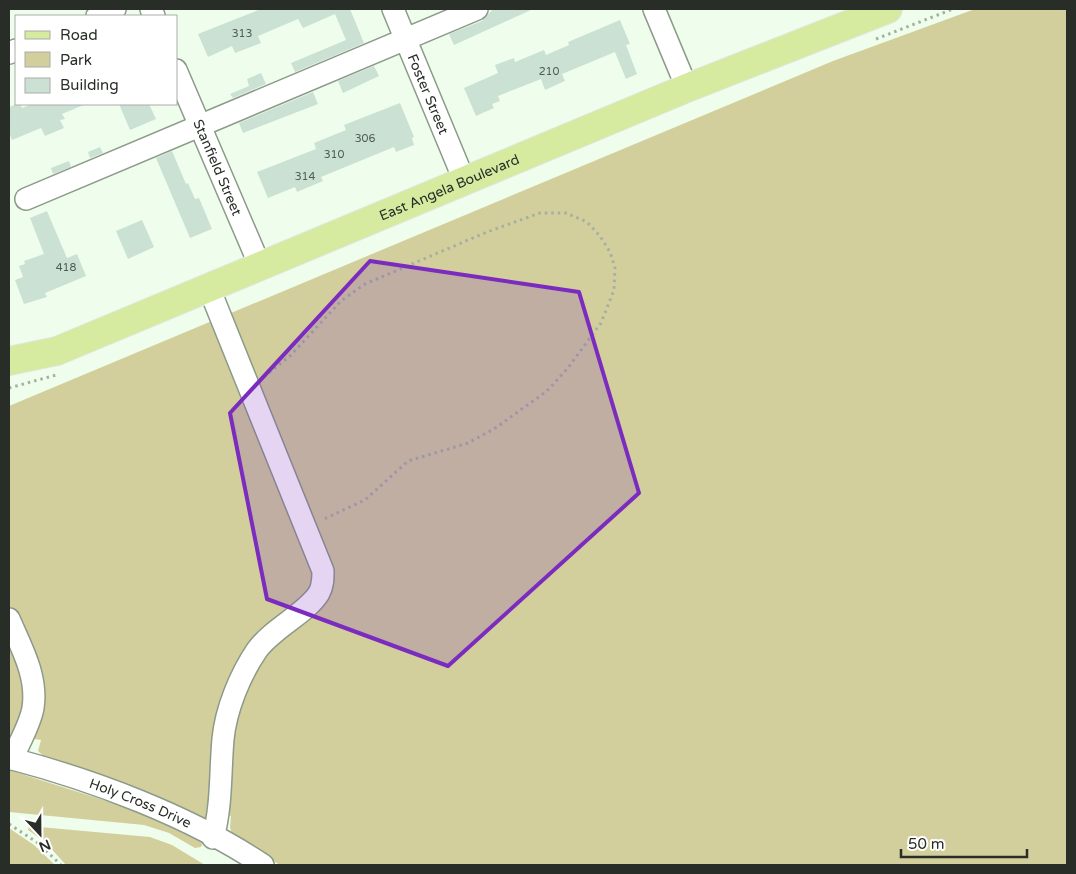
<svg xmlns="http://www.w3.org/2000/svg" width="1076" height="874" font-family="'Varela Round',sans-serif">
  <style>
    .green { fill: #d3cf9d }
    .building { fill: #cbe1d4 }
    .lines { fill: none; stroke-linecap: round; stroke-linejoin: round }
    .minor-casing { stroke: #8c9a89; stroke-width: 24 }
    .major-casing { stroke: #e5e6e5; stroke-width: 30 }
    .path { stroke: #a5b0a3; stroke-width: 3; stroke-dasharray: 2.5 4; stroke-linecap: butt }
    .minor { stroke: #fff; stroke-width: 21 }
    .major { stroke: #d6eaa0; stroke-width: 28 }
    .marked { fill: #7b2cbf; fill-opacity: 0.2; stroke: #7b2cbf; stroke-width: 4; stroke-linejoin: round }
    .labels { text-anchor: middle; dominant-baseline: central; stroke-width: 4.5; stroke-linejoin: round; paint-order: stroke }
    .number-label { font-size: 11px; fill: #515b52 }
    .street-label { font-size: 14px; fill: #282e27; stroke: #fff }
  </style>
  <rect width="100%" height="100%" fill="#effeec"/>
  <path class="green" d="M 975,9 L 1067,9 L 1067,865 L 280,865 L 232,836 L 230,827 L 231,816 L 215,809 L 206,822 L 150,794 L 46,758 L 38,751 L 41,740 L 9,735 L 9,406 L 833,61 Z
    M 9,770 L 135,810 L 203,843 L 201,847 L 195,848 L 169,833 L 144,825 L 9,812 Z
    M 29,826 L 150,837 L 172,845 L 205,865 L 66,865 L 45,842 L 28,830 Z
    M 9,828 L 34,845 L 55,865 L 9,865 Z"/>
  <path class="building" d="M 261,9 L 350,9 L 364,43 L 295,72 L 291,63 L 346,40 L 335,14 L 303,28 L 298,19 L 258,36 L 261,43 L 235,53 L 232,46 L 208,57 L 198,34 Z
    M 493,9 L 533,9 L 454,45 L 449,34 L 482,21 Z
    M 620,20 L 630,44 L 626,45 L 637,74 L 626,79 L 615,52 L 562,74 L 565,81 L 545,90 L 541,79 L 498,96 L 500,101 L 492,104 L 494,108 L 476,116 L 464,88 L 498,73 L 495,65 L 514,58 L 515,62 L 544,50 L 546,55 L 569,45 L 568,42 Z
    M 374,66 L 379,76 L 343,93 L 338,81 Z
    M 261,73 L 266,84 L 233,98 L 230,94 L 249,86 L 247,79 Z
    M 313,92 L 318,104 L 243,133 L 239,123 Z
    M 400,103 L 414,137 L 412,138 L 414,145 L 396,152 L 394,147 L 321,177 L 323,181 L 297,192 L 295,187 L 268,198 L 257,172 L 316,149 L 314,143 L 346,130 L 344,125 Z
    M 17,104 L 20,104 L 22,108 L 32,104 L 86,104 L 62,114 L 65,119 L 60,120 L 64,128 L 45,136 L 41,128 L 12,140 L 9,133 L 9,107 Z
    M 119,104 L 149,104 L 156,119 L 130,130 Z
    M 100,147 L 103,153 L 90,158 L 88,152 Z
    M 172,151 L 186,184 L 188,183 L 195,199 L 199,198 L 212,229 L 190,238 L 156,158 Z
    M 69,161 L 71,167 L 53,174 L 51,168 Z
    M 47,211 L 67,258 L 77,254 L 86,276 L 45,293 L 47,297 L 24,304 L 15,280 L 23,277 L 19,266 L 25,264 L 24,261 L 44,254 L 30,218 Z
    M 142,220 L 154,247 L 128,259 L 116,231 Z"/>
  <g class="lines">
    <defs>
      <g id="minor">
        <path d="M 151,9 L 154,16"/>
        <path id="s1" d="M 393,9 L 464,180"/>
        <path d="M 654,9 L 687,88"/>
        <path d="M 97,16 L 115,9"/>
        <path d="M 9,53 L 16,50"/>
        <path id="s2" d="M 176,70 L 260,266"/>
        <path d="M 26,199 L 477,9"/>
        <path d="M 209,288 L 323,571 C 323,579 323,586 319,593 C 307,613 273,628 257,650 C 240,675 226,709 223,739 C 220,773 222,805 213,838"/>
        <path d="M 9,619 C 21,647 38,676 33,708 C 30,725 19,743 12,759"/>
        <path id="s3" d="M 9,758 C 93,780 190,816 263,865"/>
      </g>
      <g id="major">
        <path id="s4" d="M 9,361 L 57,351 L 687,88 L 888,9"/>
      </g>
    </defs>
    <use href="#minor" class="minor-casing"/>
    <use href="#major" class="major-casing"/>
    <path class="path" d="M 876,39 L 953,9
      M 264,377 L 291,355 L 341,301 L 365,284 L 487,232 L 540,213 L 566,213 L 587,222 L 600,236 L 610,252 L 615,268 L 614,290 L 601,323 L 567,369 L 547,391 L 494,429 L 468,443 L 408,461 L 365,500 L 322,520
      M 9,388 L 56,375
      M 9,824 L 38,843 L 61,865"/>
    <use href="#minor" class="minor"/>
    <use href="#major" class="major"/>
  </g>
  <path class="marked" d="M 370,261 L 579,292 L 639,493 L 448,666 L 267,599 L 230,413 Z"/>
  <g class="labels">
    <g class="number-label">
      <text x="242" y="33">313</text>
      <text x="549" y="71">210</text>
      <text x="365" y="138">306</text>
      <text x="334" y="154">310</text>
      <text x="305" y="176">314</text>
      <text x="66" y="267">418</text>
    </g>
    <g class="street-label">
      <text stroke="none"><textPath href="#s1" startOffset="92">Foster Street</textPath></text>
      <text stroke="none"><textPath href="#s2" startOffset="106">Stanfield Street</textPath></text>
      <text stroke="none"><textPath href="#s4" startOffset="474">East Angela Boulevard</textPath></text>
      <text stroke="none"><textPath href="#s3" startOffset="139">Holy Cross Drive</textPath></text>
    </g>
  </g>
  <rect width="1076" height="874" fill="none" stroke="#282e27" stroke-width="20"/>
  <rect x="15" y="15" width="162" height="90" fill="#ffffff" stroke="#a9aba9"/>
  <rect x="25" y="31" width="25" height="8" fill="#d6eaa0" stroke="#a9aba9"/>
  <text x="60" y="40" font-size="15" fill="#282e27">Road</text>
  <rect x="25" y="52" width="25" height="15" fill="#d3cf9d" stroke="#a9aba9"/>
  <text x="60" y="65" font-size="15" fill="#282e27">Park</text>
  <rect x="25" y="78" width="25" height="15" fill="#cbe1d4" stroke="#a9aba9"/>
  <text x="60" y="90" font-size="15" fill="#282e27">Building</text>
  <g transform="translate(40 834) rotate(158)" stroke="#ffffff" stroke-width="4" paint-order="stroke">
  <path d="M0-4L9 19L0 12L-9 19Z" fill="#282e27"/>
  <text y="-8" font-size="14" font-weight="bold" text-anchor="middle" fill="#282e27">N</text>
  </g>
  <path d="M901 849v8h126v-8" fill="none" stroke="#282e27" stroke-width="2.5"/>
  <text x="908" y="849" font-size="15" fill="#282e27" stroke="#ffffff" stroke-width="4" paint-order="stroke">50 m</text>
</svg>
